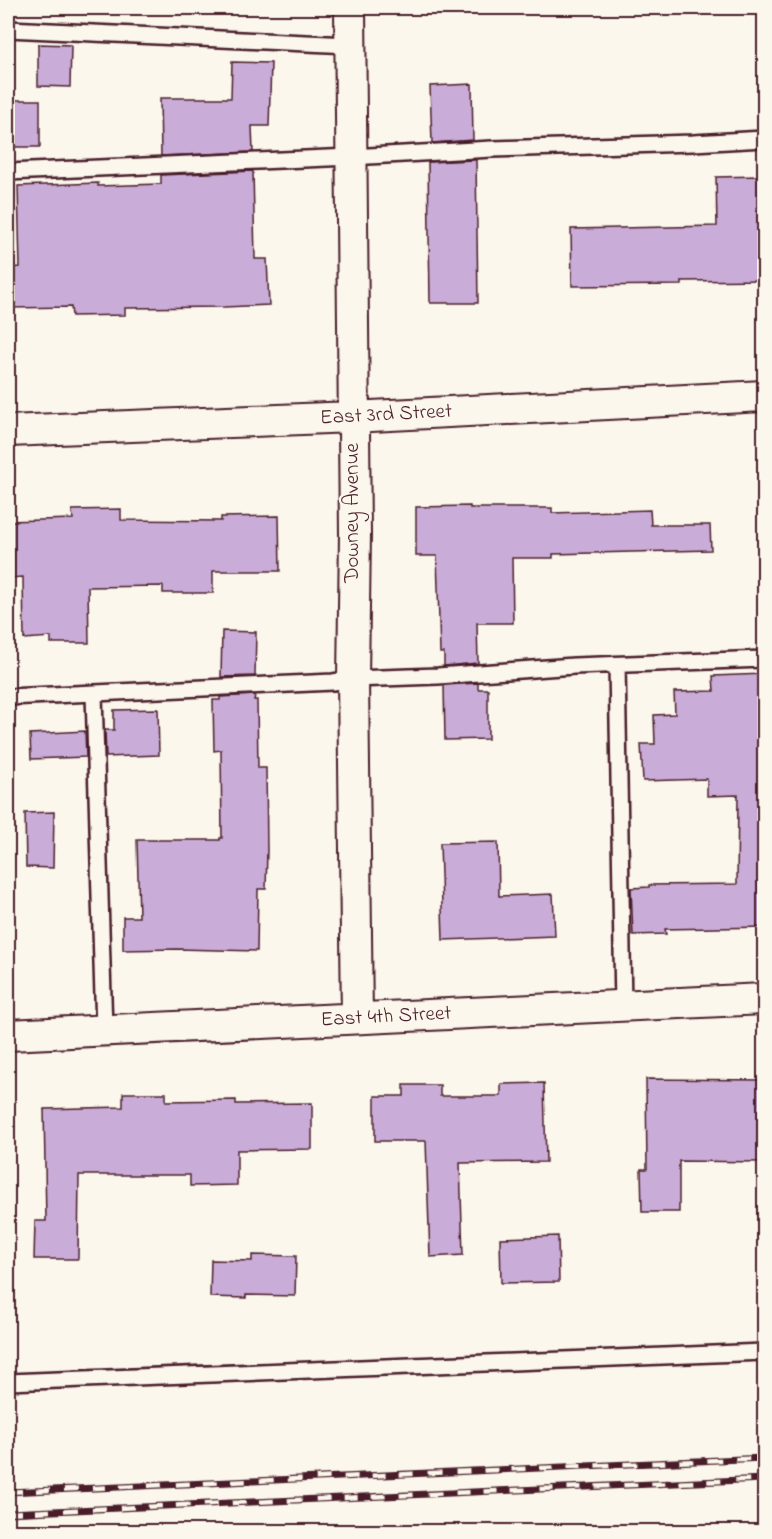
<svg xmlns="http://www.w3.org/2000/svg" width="772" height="1539" font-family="'Indie Flower',sans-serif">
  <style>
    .building { fill: #caacd8; stroke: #4a1f2b; stroke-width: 1.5 }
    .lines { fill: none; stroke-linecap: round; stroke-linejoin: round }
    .lane-casing { stroke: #4a1f2b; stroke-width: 20 }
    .street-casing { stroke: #4a1f2b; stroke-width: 34 }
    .lane { stroke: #fbf7ec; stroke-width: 15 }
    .street { stroke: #fbf7ec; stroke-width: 30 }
    .rail-casing { stroke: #4a1f2b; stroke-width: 7 }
    .rail { stroke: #fbf7ec; stroke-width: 4.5; stroke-dasharray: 14; stroke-linecap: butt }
    .labels { text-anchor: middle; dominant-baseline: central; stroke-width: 4.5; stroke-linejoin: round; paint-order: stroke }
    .street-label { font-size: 21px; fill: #4a1f2b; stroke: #fbf7ec }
  </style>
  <rect width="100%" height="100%" fill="#fbf7ec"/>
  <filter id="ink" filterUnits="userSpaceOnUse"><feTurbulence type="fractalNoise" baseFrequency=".0167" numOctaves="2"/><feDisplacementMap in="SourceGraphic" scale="12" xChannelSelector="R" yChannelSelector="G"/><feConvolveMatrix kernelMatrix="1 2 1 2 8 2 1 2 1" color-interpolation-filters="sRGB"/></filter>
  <g filter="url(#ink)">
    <path class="building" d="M 38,44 L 71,45 L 70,87 L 38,86 Z
      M 232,62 L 271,63 L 269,126 L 252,126 L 253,152 L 161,156 L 160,98 L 231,98 Z
      M 472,84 L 473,140 L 432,143 L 430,86 Z
      M 8,100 L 40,100 L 40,147 L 8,147 Z
      M 474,160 L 476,160 L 478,303 L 430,303 L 428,162 Z
      M 253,171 L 255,259 L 267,259 L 269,305 L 224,307 L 125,308 L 125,315 L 72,316 L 71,307 L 8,308 L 8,268 L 20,267 L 18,186 L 98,183 L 98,186 L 161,184 L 161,175 Z
      M 759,176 L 761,229 L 765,229 L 765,280 L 682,281 L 682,285 L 572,286 L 571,229 L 717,226 L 716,177 Z
      M 470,506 L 470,508 L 552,508 L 552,513 L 650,510 L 651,525 L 710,525 L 711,550 L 553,554 L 553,558 L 512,558 L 513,623 L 477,623 L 478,663 L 444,666 L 444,653 L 440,653 L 437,556 L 416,556 L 416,507 Z
      M 121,509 L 121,520 L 221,521 L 221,517 L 279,516 L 280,571 L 213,571 L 213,593 L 163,593 L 163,586 L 88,587 L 89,643 L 51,643 L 51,637 L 24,639 L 23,577 L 8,578 L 8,521 L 73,519 L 72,510 Z
      M 222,631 L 256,632 L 255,676 L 221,677 Z
      M 765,674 L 765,927 L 665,929 L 666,934 L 633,935 L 631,888 L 649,887 L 649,885 L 737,884 L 738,795 L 707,796 L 707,779 L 643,781 L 641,744 L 655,744 L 654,715 L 675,714 L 674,692 L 714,691 L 713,676 Z
      M 478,683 L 478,689 L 488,689 L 488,739 L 445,740 L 444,685 Z
      M 255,695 L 254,700 L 257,700 L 258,768 L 266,768 L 267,850 L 266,889 L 258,889 L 257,951 L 177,949 L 123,950 L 123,917 L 139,917 L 137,840 L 220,840 L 220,838 L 222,838 L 221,750 L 214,751 L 213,700 L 220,700 L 220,697 Z
      M 158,709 L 159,755 L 106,757 L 105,730 L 114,730 L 114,710 Z
      M 85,731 L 86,757 L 31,759 L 30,734 Z
      M 54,812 L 53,868 L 26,867 L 25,813 Z
      M 498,842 L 499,896 L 553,894 L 555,936 L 443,940 L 440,843 Z
      M 646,1079 L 765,1080 L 765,1162 L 679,1161 L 679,1212 L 642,1212 L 641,1169 L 647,1169 Z
      M 544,1083 L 546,1162 L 460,1163 L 463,1255 L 430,1257 L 426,1141 L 375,1141 L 375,1096 L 404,1096 L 404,1085 L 440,1085 L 440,1096 L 501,1096 L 501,1084 Z
      M 123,1093 L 166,1093 L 166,1101 L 236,1100 L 236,1104 L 312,1103 L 312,1149 L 237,1150 L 237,1185 L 190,1186 L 190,1175 L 79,1175 L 78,1259 L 34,1259 L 35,1221 L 46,1221 L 44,1109 L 123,1107 Z
      M 558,1236 L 559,1282 L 501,1283 L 500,1238 Z
      M 252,1255 L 296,1256 L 295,1296 L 246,1295 L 246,1298 L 210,1297 L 211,1260 L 252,1261 Z"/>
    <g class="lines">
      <defs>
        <path id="lane" d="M 8,29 L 350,45
          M 8,172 L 351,157 L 492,149 L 693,143 L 764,139
          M 617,665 L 623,1006
          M 94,694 L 104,1030
          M 8,697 L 333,682 L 353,679 L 438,676 L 574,666 L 764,659
          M 8,1382 L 764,1352"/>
        <path id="street" d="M 350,8 L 355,534 L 353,679 L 357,1018
          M 8,431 L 352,417 L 764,396
          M 8,1035 L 764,999"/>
      </defs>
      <use href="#lane" class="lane-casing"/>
      <use href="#street" class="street-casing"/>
      <use href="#lane" class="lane"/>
      <use href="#street" class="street"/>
      <defs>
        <path id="rail" d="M 8,1492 L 764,1458
          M 8,1513 L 764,1479"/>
      </defs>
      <use href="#rail" class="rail-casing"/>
      <use href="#rail" class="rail"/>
    </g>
  </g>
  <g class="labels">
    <g class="street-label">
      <text transform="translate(386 415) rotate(-3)">East 3rd Street</text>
      <text transform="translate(353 513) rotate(-90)">Downey Avenue</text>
      <text transform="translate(386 1017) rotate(-3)">East 4th Street</text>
    </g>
  </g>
  <rect width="772" height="1539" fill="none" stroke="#fbf7ec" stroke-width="30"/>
  <rect x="15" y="15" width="742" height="1509" fill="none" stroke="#4a1f2b" stroke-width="2" filter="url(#ink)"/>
</svg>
